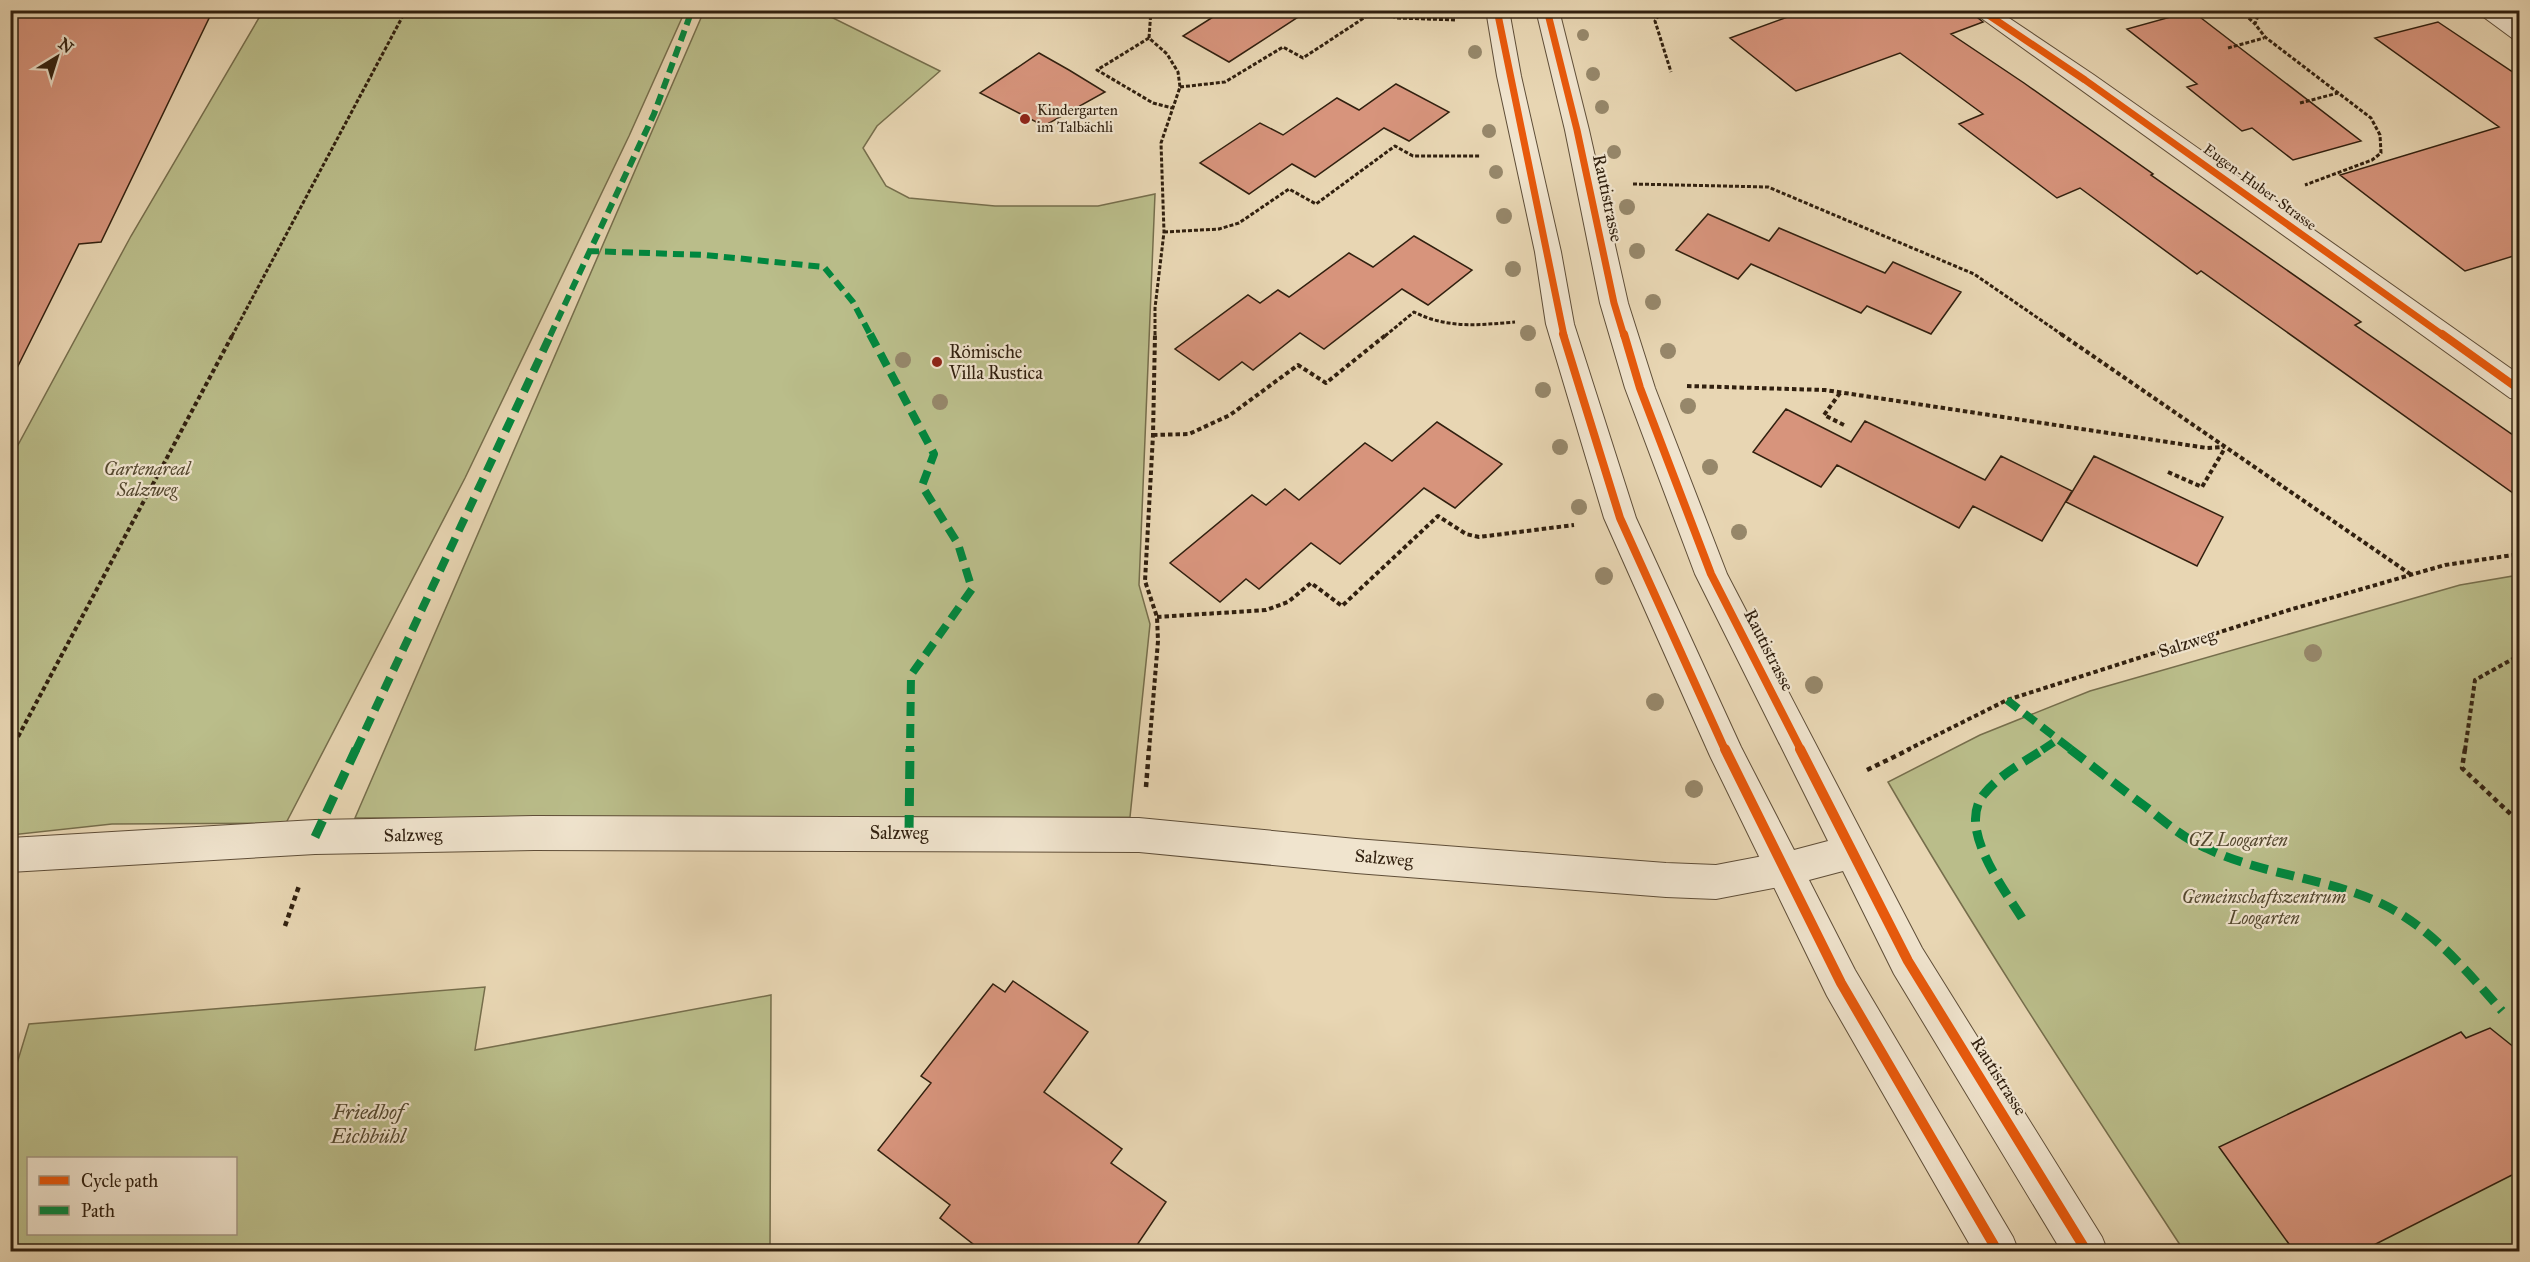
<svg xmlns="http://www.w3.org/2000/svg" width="2530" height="1262" font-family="'IM FELL Great Primer',serif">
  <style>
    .green { fill: #babd8a; stroke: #766e4c; stroke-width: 1.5; fill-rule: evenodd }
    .building { fill: #d7947c; stroke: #31200f; stroke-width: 1.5 }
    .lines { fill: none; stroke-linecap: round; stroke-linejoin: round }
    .minor-casing { stroke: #5f4e38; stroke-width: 2 }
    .tertiary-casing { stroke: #5f4e38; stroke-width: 2 }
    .path-far2 { stroke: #31200f; stroke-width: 3; stroke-dasharray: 4 2; stroke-linecap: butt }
    .path-far1 { stroke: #31200f; stroke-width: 4; stroke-dasharray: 4.5 3; stroke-linecap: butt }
    .path { stroke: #31200f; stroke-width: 4.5; stroke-dasharray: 5 4; stroke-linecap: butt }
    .minor { fill: #f0e4ce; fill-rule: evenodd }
    .tertiary { fill: #f0e4ce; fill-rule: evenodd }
    .quiet-far2 { stroke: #00873e; stroke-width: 6; stroke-dasharray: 11 6; stroke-linecap: butt }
    .quiet-far1 { stroke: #00873e; stroke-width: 8; stroke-dasharray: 14 8; stroke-linecap: butt }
    .quiet { stroke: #00873e; stroke-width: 9; stroke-dasharray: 18 9; stroke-linecap: butt }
    .cycleway-far2-casing { stroke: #f0e4ce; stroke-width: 10 }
    .cycleway-far1-casing { stroke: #f0e4ce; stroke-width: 12 }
    .cycleway-casing { stroke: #f0e4ce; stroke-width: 14 }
    .cycleway-far2 { stroke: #e8590c; stroke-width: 7 }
    .cycleway-far1 { stroke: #e8590c; stroke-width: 8 }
    .cycleway { stroke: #e8590c; stroke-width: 10 }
    .tree { fill: #96876a }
    .poi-dot { fill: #8f2418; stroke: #f0e4ce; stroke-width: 2 }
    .labels { text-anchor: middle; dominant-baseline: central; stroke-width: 4.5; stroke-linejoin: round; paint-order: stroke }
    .far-poi-label { font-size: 15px; fill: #31200f; stroke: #f0e4ce; text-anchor: start }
    .far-street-label { font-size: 15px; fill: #31200f; stroke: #f0e4ce }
    .street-label { font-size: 18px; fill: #31200f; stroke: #f0e4ce }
    .poi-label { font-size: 18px; fill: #31200f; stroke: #f0e4ce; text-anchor: start }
    .park-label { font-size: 18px; font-style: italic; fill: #53472e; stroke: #f0e4ce }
    .near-park-label { font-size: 21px; font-style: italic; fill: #53472e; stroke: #f0e4ce }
  </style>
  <rect width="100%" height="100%" fill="#e8d6b3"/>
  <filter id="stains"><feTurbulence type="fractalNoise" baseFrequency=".00333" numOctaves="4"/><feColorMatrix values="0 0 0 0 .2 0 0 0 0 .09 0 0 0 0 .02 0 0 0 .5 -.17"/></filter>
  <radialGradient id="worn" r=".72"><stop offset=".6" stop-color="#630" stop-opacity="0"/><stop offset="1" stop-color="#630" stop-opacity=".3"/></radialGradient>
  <path class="green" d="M 263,11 L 685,11 L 629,136 L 465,478 L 286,823 L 112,824 L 11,835 L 11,458 L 131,236 Z
    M 704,11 L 819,11 L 940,71 L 877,126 L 863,148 L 886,186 L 909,198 L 995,206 L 1098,206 L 1155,194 L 1139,585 L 1150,624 L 1130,817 L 355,818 Z
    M 2519,575 L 2519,1251 L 2184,1251 C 2083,1096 1981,942 1888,782 L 1980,735 L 2090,691 L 2460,585 Z
    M 485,987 L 475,1050 L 771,995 L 770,1251 L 11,1251 L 11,1083 L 29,1024 ZM 236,1158 L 236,1234 L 28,1234 L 28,1158 Z"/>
  <path class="building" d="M 101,10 L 213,10 L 101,242 L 79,244 L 10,382 L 10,17 Z
    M 1224,10 L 1309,10 L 1229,62 L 1183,36 Z
    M 1807,10 L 1968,10 L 1983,22 L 1951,34 L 2024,83 L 2153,174 L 2151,175 L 2361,322 L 2355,325 L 2520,440 L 2520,498 L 2201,271 L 2197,274 L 2080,188 L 2057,198 L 1959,124 L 1983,114 L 1900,53 L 1796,91 L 1730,38 Z
    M 2192,11 L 2361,141 L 2293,160 L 2252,128 L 2242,131 L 2187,87 L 2197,84 L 2127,29 Z
    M 2438,22 L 2520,77 L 2520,254 L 2465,271 L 2340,175 L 2499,127 L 2375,38 Z
    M 1039,53 L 1069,70 L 1105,92 L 1044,126 L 980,93 Z
    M 1396,84 L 1449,112 L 1409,141 L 1384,128 L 1315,177 L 1292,164 L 1249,194 L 1200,163 L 1260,123 L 1283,135 L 1337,98 L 1359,110 Z
    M 1708,214 L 1769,241 L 1779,228 L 1885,273 L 1893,262 L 1961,292 L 1931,334 L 1867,306 L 1861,313 L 1751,264 L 1738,279 L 1676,250 Z
    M 1414,236 L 1472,270 L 1428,305 L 1402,289 L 1324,349 L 1300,333 L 1253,370 L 1242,362 L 1219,380 L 1175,349 L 1248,295 L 1260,303 L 1278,290 L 1289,297 L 1349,253 L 1373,267 Z
    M 1786,409 L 1851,442 L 1865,421 L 1985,480 L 2001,456 L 2072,491 L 2042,541 L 1973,506 L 1959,528 L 1837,465 L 1821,487 L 1753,452 Z
    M 1437,422 L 1502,464 L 1455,508 L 1424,488 L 1340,564 L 1311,543 L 1259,589 L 1246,579 L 1220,602 L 1170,563 L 1252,495 L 1266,505 L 1285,489 L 1299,500 L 1365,443 L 1392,461 Z
    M 2094,456 L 2223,517 L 2197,566 L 2066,502 Z
    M 1013,981 L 1088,1032 L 1044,1092 L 1122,1149 L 1111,1163 L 1166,1202 L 1133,1251 L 982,1251 L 940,1218 L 950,1205 L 878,1150 L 931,1083 L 921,1076 L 993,984 L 1005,992 Z
    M 2490,1028 L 2520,1052 L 2520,1171 L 2362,1251 L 2294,1251 L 2219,1147 L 2461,1032 L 2466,1038 Z"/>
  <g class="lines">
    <defs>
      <path id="minor" d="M 1970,10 L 1997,10 L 2094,75 L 2520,375 L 2520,400 L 2510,398 Z
        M 2474,10 L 2501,10 L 2520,22 L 2520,40 L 2512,38 Z
        M 534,816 L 1139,818 L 1356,839 L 1666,863 L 1716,865 L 1784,852 L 1797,857 L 1802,869 L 1797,881 L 1784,886 L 1716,899 L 1666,897 L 1356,873 L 1139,852 L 534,850 L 315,854 L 10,872 L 10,838 L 315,820 Z"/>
      <path id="tertiary" d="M 1486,10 L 1509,10 L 1521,76 L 1561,252 L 1574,324 L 1636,518 L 1741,747 L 1794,850 L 1828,841 L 1695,574 L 1625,388 L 1600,303 L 1565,130 L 1536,10 L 1559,10 L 1589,130 L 1628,303 L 1655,388 L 1727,574 L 1922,948 L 2102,1237 L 2108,1252 L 2062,1252 L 1894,974 L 1843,871 L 1809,880 L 1855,970 L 2013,1237 L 2019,1252 L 1974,1252 L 1827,996 L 1710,756 L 1604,518 L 1546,324 L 1535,252 L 1497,76 Z"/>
    </defs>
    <use href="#minor" class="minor-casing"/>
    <use href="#tertiary" class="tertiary-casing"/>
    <path class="path-far2" d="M 1151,10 L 1149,38 L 1167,54 L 1178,72 L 1180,87 L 1161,143 L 1164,232 L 1155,308 L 1155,336
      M 1381,10 L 1396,18 L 1457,20
      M 1662,10 L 1655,21 L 1671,72
      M 2240,10 L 2255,24
      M 2260,10 L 2255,24 L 2265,37 L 2371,118 L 2380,135 L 2381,153 L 2372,160 L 2305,185
      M 1149,38 L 1097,70 L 1153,103 L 1172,108
      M 2228,48 L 2264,38
      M 1180,87 L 1225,82 L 1283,47 L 1303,58 L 1376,10
      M 2300,103 L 2338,93
      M 1633,184 L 1768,187 L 1974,274 L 2064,336
      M 1164,232 L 1219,229 L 1239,223 L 1289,189 L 1316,204 L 1395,146 L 1413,156 L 1481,156
      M 232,336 L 406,10
      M 1385,336 L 1414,312 C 1448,329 1479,325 1515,322"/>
    <path class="path-far1" d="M 2061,334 L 2413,576
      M 1687,386 L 1825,390 L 2207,448 L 2224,447
      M 1840,393 L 1824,415 L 1846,426
      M 1153,435 L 1189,434 L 1230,415 L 1298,365 L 1326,383 L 1387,334
      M 2168,472 L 2202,487 L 2225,448
      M 1157,617 L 1266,610 L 1288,602 L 1311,583 L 1342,606 L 1438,516 L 1466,534 L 1479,537 L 1574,525
      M 11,750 L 233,334
      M 1149,750 L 1158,641 L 1157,617 L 1145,581 L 1153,435 L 1155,334
      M 1907,750 L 2007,700 L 2289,610 L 2445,565 L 2520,554
      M 2465,750 L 2475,680 L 2520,655"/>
    <path class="path" d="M 2465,749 L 2462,768 L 2520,823
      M 10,751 L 11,749
      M 1867,770 L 1910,749
      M 1146,787 L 1149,749
      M 285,926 L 299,886
      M 279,1252 L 282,1252"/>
    <use href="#minor" class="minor"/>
    <use href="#tertiary" class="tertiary"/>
    <path class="quiet-far2" d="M 588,251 L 705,255 L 824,267 L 853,302 L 871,336
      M 550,336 L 654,114 L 692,10"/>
    <path class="quiet-far1" d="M 870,334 L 934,454 L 922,486 L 958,544 L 972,589 L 911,675 L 910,750
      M 2007,700 L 2072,750
      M 356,750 L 551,334
      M 2042,750 L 2057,740"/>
    <path class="quiet" d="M 2070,749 C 2095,768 2120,788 2146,807 C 2165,822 2183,838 2206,848 C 2260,874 2321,877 2376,901 C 2428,924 2465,969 2502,1011
      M 909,833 L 910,749
      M 315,837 L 356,749
      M 2022,918 C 2004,889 1955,826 1985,793 C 2001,774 2024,762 2044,749"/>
    <defs>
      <path id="cycleway-far2" d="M 1497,10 L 1564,336
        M 1547,10 L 1577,130 L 1614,303 L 1624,336
        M 1981,10 L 2085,80 L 2444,336"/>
      <path id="cycleway-far1" d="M 1563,334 L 1620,518 L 1725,750
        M 1624,334 L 1640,388 L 1711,574 L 1801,750
        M 2442,334 L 2520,390"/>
      <path id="cycleway" d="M 1725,749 L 1841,983 L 1998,1252
        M 1800,749 L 1908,961 L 2087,1252"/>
    </defs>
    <use href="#cycleway-far2" class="cycleway-far2-casing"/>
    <use href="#cycleway-far1" class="cycleway-far1-casing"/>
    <use href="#cycleway" class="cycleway-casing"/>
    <use href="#cycleway-far2" class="cycleway-far2"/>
    <use href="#cycleway-far1" class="cycleway-far1"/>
    <use href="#cycleway" class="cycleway"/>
  </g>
  <g class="tree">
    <circle cx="1583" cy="35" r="6"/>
    <circle cx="1475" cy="52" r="7"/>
    <circle cx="1593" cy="74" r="7"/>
    <circle cx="1602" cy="107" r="7"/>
    <circle cx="1489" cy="131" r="7"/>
    <circle cx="1614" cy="152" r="7"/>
    <circle cx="1496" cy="172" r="7"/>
    <circle cx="1627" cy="207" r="8"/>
    <circle cx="1504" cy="216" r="8"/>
    <circle cx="1637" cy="251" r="8"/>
    <circle cx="1513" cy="269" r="8"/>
    <circle cx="1653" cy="302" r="8"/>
    <circle cx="1528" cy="333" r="8"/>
    <circle cx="1668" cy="351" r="8"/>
    <circle cx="903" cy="360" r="8"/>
    <circle cx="1543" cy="390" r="8"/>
    <circle cx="940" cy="402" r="8"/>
    <circle cx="1688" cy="406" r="8"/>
    <circle cx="1560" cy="447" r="8"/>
    <circle cx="1710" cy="467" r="8"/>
    <circle cx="1579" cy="507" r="8"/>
    <circle cx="1739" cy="532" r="8"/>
    <circle cx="1604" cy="576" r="9"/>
    <circle cx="2313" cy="653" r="9"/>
    <circle cx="1814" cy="685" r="9"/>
    <circle cx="1655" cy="702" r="9"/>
    <circle cx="1694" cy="789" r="9"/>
  </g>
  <g class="poi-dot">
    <circle cx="1025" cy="119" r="6"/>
    <circle cx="937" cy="362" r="6"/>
  </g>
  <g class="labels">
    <g class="far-poi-label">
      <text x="1037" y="110">Kindergarten<tspan x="1037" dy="17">im Talbächli</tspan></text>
    </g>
    <g class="far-street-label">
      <text transform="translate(2260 187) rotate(36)">Eugen-Huber-Strasse</text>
    </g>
    <g class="street-label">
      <text transform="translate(1608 198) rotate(78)">Rautistrasse</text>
      <text transform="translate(2187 643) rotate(-18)">Salzweg</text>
      <text transform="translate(1769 650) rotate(63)">Rautistrasse</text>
      <text x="899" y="833">Salzweg</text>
      <text transform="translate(413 835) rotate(-1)">Salzweg</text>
      <text transform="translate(1384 858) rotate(5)">Salzweg</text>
      <text transform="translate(1999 1076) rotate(58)">Rautistrasse</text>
    </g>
    <g class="poi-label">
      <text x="949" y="352">Römische<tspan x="949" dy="21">Villa Rustica</tspan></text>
    </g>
    <g class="park-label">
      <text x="147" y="469">Gartenareal<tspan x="147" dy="21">Salzweg</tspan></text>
      <text x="2238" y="840">GZ Loogarten</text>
      <text x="2264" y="897">Gemeinschaftszentrum<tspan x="2264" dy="21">Loogarten</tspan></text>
    </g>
    <g class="near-park-label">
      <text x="368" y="1112">Friedhof<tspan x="368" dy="24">Eichbühl</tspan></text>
    </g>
  </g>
  <rect width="2530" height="1262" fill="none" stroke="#e8d6b3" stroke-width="36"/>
  <rect x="12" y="12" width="2506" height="1238" fill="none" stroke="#31200f" stroke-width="3"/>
  <rect x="18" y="18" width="2494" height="1226" fill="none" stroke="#31200f" stroke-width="1.5"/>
  <rect x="27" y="1157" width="210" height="78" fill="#f0e4ce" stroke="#a49682" stroke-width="1.5"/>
  <rect x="39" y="1176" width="30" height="9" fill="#e8590c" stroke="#a49682" stroke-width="1.5"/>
  <text x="81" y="1187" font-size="18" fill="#31200f">Cycle path</text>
  <rect x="39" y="1206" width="30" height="9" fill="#00873e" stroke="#a49682" stroke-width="1.5"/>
  <text x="81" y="1217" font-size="18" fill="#31200f">Path</text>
  <g transform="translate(57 57) rotate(38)" stroke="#f0e4ce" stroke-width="4.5" paint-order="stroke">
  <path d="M0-4.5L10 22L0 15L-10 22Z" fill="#31200f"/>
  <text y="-9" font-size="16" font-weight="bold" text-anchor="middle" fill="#31200f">N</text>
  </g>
  <rect width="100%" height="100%" filter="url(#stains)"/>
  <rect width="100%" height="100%" fill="url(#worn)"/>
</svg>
